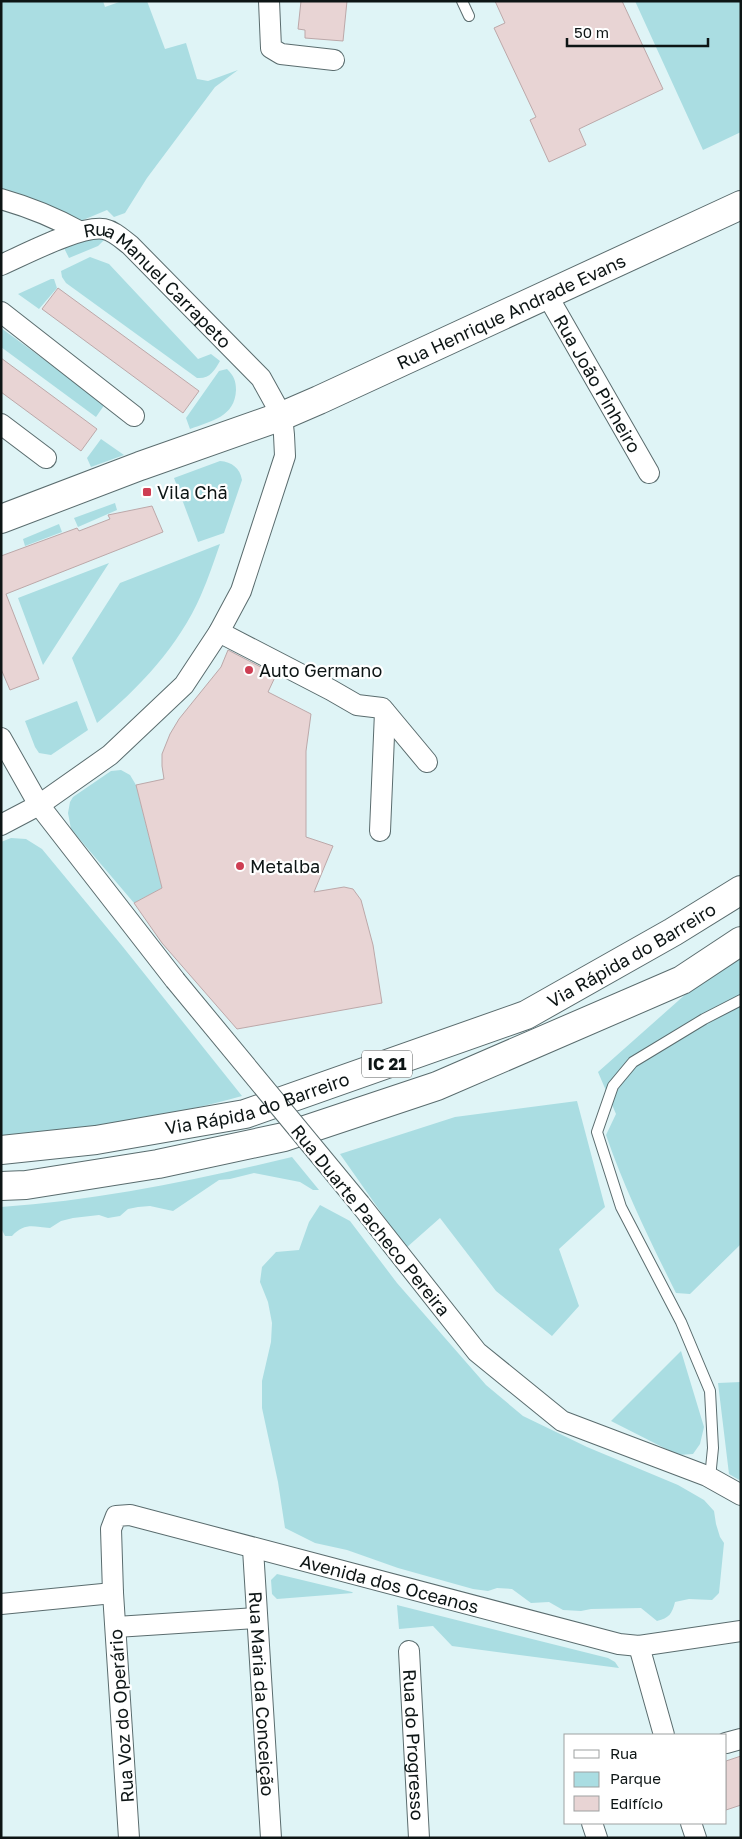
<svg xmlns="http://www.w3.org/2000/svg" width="742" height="1839" font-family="'Golos Text',sans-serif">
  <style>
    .green { fill: #aadde2 }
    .building { fill: #e8d4d4; stroke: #bca8a9 }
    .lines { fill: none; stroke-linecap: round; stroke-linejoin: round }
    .service-casing { stroke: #5a6c6e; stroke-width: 12 }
    .minor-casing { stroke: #5a6c6e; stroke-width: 22 }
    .secondary-casing { stroke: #5a6c6e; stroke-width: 30 }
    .trunk-casing { stroke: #5a6c6e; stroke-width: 30 }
    .service { stroke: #fff; stroke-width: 10 }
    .minor { stroke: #fff; stroke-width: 20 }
    .secondary { stroke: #fff; stroke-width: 28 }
    .trunk { stroke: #fff; stroke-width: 28 }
    .minor-bridge-casing { stroke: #5a6c6e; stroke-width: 22; stroke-linecap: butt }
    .minor-bridge { stroke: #fff; stroke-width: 20 }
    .poi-dot { fill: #ce3e53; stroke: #fff; stroke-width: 2 }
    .labels { text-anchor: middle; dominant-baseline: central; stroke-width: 4.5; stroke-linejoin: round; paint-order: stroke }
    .shield { fill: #fff; stroke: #565b5b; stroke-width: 1 }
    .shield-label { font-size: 16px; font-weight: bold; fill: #0d1515 }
    .street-label { font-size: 18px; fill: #0d1515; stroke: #fff }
    .poi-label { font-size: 18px; fill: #0d1515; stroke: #fff; text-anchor: start }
  </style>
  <rect width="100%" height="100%" fill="#dff4f6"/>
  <path class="green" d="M 1,1 L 103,1 L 105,7 L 122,1 L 147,1 L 165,49 L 186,43 L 197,79 L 208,81 L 238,70 L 215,87 L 147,178 L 125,213 L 114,217 L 107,210 L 76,223 L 1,194 Z
    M 635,1 L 741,1 L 741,132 L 703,150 Z
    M 97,238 L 104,240 L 98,246 L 69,258 L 63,246 Z
    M 90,257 L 109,264 L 198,359 L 211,354 L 220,361 C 214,371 210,379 197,378 L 66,283 L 62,277 L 61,271 Z
    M 51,279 L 54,279 L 57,288 L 39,309 L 18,294 Z
    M 1,328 L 105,404 L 96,417 L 1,347 Z
    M 227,369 C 234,376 236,381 236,390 C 235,417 211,421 190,429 L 186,418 L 219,371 Z
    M 101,439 L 124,455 L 91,467 L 87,458 Z
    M 220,461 C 232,462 240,468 242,480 L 224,533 L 198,542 L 174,478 Z
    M 115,503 L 117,510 L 78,527 L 74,518 Z
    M 59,524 L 62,532 L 25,546 L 23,539 Z
    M 220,544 C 214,561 208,579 201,595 C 179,646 139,688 97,723 L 72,658 L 120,583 Z
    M 109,563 L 43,665 L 18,598 Z
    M 77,701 L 88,730 L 51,755 L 39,753 L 35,747 L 25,721 Z
    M 121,770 L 130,775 L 136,785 L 162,888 L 134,903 L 71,829 L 68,813 L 70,802 L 73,797 L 111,771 Z
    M 11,838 L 26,839 L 42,849 L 123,947 L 242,1096 C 164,1118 82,1129 1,1137 L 1,842 Z
    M 741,958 L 741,1244 L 690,1294 L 676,1293 C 650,1241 625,1190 606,1135 L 616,1114 L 598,1072 L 687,993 Z
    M 577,1101 L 605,1207 L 559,1249 L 579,1306 L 552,1336 L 496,1291 L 440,1218 L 406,1248 L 340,1154 L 455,1117 Z
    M 292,1157 L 319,1190 L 313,1190 L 300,1182 L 254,1173 L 230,1179 L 219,1180 L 173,1211 L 150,1206 L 138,1207 L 128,1209 L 120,1216 L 108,1218 L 99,1215 L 73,1218 L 61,1221 L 50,1228 C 34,1227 25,1222 12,1236 L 5,1236 L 1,1228 L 1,1207 C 100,1200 196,1180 292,1157 Z
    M 320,1205 L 350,1221 L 397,1283 L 486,1385 L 523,1416 L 587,1447 L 678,1485 L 704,1500 L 714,1511 L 716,1524 L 720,1537 L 724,1543 L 719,1593 L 712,1600 L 689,1599 L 675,1602 C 672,1614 669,1618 657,1621 L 641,1608 L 591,1609 L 581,1611 L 563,1610 L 549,1602 L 531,1603 L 512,1589 L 497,1588 L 488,1591 L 473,1589 L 398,1568 L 347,1550 L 315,1543 L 285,1528 L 278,1482 L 262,1408 L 262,1381 L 271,1342 L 272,1323 L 268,1302 L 260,1282 L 262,1267 L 276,1252 L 299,1250 L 309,1222 Z
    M 681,1351 L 704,1427 L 700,1444 L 693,1454 L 678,1455 L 611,1421 Z
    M 741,1382 L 741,1481 L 729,1474 L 718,1383 Z
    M 277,1574 L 352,1592 L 353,1593 L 277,1599 L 272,1594 L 271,1580 Z
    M 397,1605 L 608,1658 L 615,1662 L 619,1668 L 452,1646 L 433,1626 L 399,1629 Z"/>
  <path class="building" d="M 301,1 L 347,1 L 343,41 L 305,38 L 305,30 L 298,29 Z
    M 495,1 L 622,1 L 663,89 L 579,129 L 586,145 L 549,162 L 530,120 L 536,117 L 494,28 L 505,23 Z
    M 58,288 L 199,391 L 183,413 L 42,309 Z
    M 1,358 L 97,429 L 81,451 L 1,392 Z
    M 152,506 L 163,532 L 6,594 L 39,679 L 10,690 L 1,669 L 1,556 L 77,528 L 79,531 L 110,519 L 108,515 Z
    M 228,650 L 276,675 L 268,692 L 311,714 L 306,751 L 306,837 L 333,846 L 314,892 L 344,887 L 353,889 L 361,900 L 373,945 L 382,1003 L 237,1029 L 162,943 L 134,903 L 162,888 L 136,785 L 164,779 L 162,766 L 162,754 L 170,734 L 179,719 L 221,667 Z
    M 741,1756 L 741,1805 L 726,1810 L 726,1761 Z"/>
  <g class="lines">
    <defs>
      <path id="service" d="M 462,1 L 469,16
        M 710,1478 L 713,1448 L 710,1391 L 681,1322 L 621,1207 L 597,1132 L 613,1086 L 633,1062 L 704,1019 L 741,1000"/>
      <g id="minor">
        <path d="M 269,1 L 271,48 L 281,54 L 334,60"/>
        <path d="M 1,199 C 29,207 54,217 79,231"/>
        <path id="s1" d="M 1,265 C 24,255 81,225 104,229 C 114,231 122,239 130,245 L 261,378 L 282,416 L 284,435 L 285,456 L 241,591 L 219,632 L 184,685 L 110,755 L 39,805 L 1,825"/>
        <path id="s2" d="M 547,295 L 649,473"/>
        <path d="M 1,312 L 134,416"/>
        <path d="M 1,424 L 46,458"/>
        <path d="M 219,632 L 331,690 L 357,705 L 382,708 L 427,762"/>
        <path d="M 1,738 L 39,805 L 175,980"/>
        <path d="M 380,831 L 385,712"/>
        <path d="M 360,1204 L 477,1352 L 562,1421 L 707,1476 L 741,1495"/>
        <path id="s3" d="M 253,1549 L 271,1838"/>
        <path d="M 1,1604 L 113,1593"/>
        <path d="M 116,1627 L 257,1618"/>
        <path d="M 639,1646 L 664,1735"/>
        <path id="s4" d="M 409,1651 L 419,1838"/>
        <path d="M 726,1743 L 741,1739"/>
        <path d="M 592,1823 L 597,1838"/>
        <path d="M 691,1823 L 696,1838"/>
        <path id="s5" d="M 129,1838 L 113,1593 L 111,1529 L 116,1516 L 130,1515 L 619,1644 L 639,1646 L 741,1631"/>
      </g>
      <g id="secondary">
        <path id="s6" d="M 1,519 L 140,466 L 282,416 L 319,400 L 741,205"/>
      </g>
      <g id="trunk">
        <path id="s7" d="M 1,1150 L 96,1140 L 245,1114 L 526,1015 L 673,932 L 741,890"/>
        <path d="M 1,1186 L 26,1185 L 158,1164 L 284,1137 L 437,1086 L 682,980 L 741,941"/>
      </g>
    </defs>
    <use href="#service" class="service-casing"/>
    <use href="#minor" class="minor-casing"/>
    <use href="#secondary" class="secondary-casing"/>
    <use href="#trunk" class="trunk-casing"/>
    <use href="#service" class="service"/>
    <use href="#minor" class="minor"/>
    <use href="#secondary" class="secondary"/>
    <use href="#trunk" class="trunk"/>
    <defs>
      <path id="minor-bridge" d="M 175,980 L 360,1204"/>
    </defs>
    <use href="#minor-bridge" class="minor-bridge-casing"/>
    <use href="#minor-bridge" class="minor-bridge"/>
  </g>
  <g class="poi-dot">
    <rect x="142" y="487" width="10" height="10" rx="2.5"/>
    <circle cx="249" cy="670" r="5"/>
    <circle cx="240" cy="866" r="5"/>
  </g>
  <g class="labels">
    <rect class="shield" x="362" y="1050.5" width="50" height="27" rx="4"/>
    <g class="shield-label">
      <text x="387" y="1064">IC 21</text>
    </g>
    <g class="street-label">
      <text stroke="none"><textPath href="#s1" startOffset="185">Rua Manuel Carrapeto</textPath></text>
      <text stroke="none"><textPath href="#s6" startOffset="551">Rua Henrique Andrade Evans</textPath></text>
      <text stroke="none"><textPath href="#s2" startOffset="102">Rua João Pinheiro</textPath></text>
      <text stroke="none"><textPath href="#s7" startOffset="666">Via Rápida do Barreiro</textPath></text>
      <text stroke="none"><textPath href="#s7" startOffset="261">Via Rápida do Barreiro</textPath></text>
      <text transform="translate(371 1220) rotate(51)">Rua Duarte Pacheco Pereira</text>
      <text stroke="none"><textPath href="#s5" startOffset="606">Avenida dos Oceanos</textPath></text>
      <text stroke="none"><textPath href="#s3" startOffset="145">Rua Maria da Conceição</textPath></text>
      <text transform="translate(121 1716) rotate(-94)">Rua Voz do Operário</text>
      <text stroke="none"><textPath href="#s4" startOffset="94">Rua do Progresso</textPath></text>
    </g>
    <g class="poi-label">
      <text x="157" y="492">Vila Chã</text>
      <text x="259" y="670">Auto Germano</text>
      <text x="250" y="866">Metalba</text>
    </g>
  </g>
  <rect width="742" height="1839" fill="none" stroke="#0d1515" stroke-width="5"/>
  <rect x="564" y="1734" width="162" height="90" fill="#ffffff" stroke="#9ea1a1"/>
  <rect x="574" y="1750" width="25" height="8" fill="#ffffff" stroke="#9ea1a1"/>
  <text x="610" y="1759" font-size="15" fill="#0d1515">Rua</text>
  <rect x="574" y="1772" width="25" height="15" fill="#aadde2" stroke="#9ea1a1"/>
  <text x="610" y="1784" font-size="15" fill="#0d1515">Parque</text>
  <rect x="574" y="1796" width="25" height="15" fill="#e8d4d4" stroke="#9ea1a1"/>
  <text x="610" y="1809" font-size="15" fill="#0d1515">Edifício</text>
  <path d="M567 38v8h141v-8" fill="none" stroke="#0d1515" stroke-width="2.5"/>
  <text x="574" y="38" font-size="15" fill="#0d1515" stroke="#ffffff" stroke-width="4" paint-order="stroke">50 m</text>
</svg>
